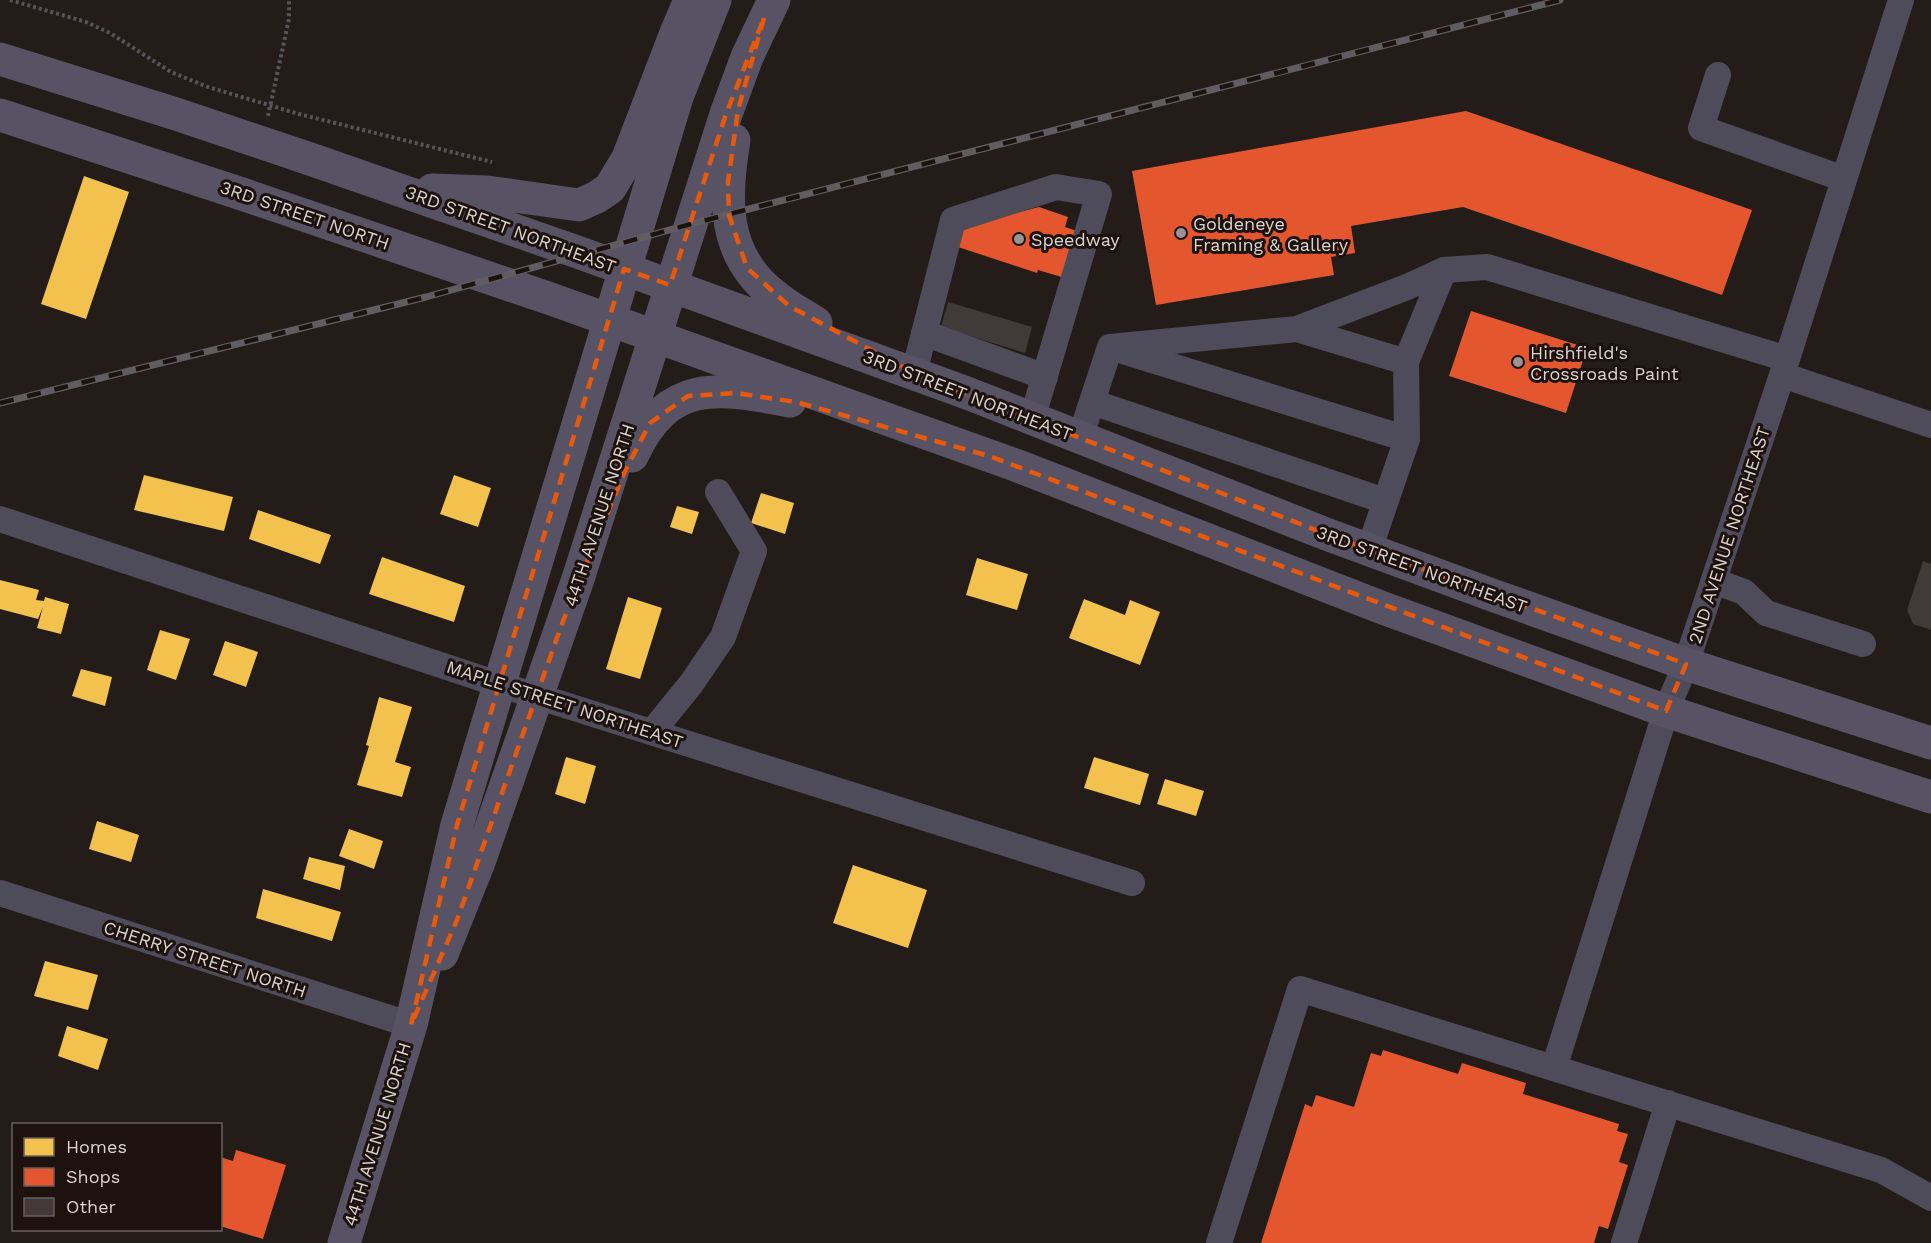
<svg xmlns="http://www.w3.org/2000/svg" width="1931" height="1243" font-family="'Work Sans',sans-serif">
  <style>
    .homes { fill: #f2c14e }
    .shops { fill: #e4572e }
    .building { fill: #403a38 }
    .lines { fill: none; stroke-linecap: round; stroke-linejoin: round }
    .path { stroke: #57545b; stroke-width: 4; stroke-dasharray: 3 3; stroke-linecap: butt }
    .minor { stroke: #4e4c5a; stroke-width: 26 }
    .major { stroke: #575365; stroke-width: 33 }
    .rail-casing { stroke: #5f5d62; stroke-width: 7 }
    .rail { stroke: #1d120d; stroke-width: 4.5; stroke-dasharray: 14; stroke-linecap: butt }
    .marked { fill: none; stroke: #e8590c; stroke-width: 4.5; stroke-dasharray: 12 8; stroke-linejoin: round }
    .poi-dot { fill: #9b938f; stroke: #1d120d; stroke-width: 2 }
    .labels { text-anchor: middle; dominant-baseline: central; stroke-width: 6; stroke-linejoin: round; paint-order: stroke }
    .street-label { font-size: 18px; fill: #dcd3cf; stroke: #1d120d }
    .poi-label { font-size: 18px; fill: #dcd3cf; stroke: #1d120d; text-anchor: start }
  </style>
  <rect width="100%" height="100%" fill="#231c19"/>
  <path class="homes" d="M 84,176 L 129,192 L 86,319 L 41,304 Z
    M 144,475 L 233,497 L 224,531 L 134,510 Z
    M 454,475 L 491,488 L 478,527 L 440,514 Z
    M 761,493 L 794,503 L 785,534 L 751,523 Z
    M 677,506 L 699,512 L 692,534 L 670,527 Z
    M 258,510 L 331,535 L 320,564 L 249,539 Z
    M 382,557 L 465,586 L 454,622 L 369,594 Z
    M 977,558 L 1028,574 L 1017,610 L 966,595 Z
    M 0,580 L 39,590 L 36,600 L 44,601 L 45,597 L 69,604 L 61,634 L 37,628 L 43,607 L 38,619 L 0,609 Z
    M 628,597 L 662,608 L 640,679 L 606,669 Z
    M 1084,599 L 1125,615 L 1130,600 L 1160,612 L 1140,665 L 1069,638 Z
    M 160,630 L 190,639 L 176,680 L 147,670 Z
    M 225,641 L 258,652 L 246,687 L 213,675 Z
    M 81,669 L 112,677 L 105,706 L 72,696 Z
    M 379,697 L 412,707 L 395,762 L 411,767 L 402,797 L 357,785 L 369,746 L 366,745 Z
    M 566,757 L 596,766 L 585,804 L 555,794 Z
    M 1094,757 L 1149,774 L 1140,805 L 1084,788 Z
    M 1165,779 L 1204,791 L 1196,816 L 1157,804 Z
    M 97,821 L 139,835 L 131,862 L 89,849 Z
    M 349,829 L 383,841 L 374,869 L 339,856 Z
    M 309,857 L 345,866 L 340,890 L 303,879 Z
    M 853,865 L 927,890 L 908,948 L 833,923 Z
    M 263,889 L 341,912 L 332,941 L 256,918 Z
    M 45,961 L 98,975 L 88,1010 L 34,996 Z
    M 67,1026 L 108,1039 L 98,1070 L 58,1056 Z"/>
  <path class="shops" d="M 1466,111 L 1752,210 L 1722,295 L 1463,207 L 1351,226 L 1355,253 L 1331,257 L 1334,275 L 1156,305 L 1132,171 Z
    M 1039,207 L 1068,217 L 1065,227 L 1083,233 L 1068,279 L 1038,270 L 1037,273 L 955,246 L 961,227 Z
    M 1471,311 L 1587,348 L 1566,413 L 1449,376 Z
    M 1383,1050 L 1458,1074 L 1462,1063 L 1526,1083 L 1523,1094 L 1619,1124 L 1617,1131 L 1628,1134 L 1619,1162 L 1628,1165 L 1608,1229 L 1599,1226 L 1594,1243 L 1261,1243 L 1305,1104 L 1312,1107 L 1316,1095 L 1354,1107 L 1371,1053 L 1381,1056 Z
    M 236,1150 L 286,1165 L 263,1239 L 220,1226 L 220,1157 L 233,1161 Z"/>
  <path class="building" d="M 948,302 L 1032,327 L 1025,353 L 941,327 Z
    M 1923,561 L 1931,564 L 1931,630 L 1913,624 L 1907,610 Z"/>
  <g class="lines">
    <path class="path" d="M 10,0 L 86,22 L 110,33 L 171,72 L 208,87 L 299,114 L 492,162
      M 268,116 L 289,19 L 289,0"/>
    <path class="minor" d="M 1718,75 L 1701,128 L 1844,179
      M 1297,329 L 1406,362
      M 924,333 L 1045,377
      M 1123,351 L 1407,439
      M 914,373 L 953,220 L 1056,187 L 1099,194 L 1032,419
      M 1782,375 L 1931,425
      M 1092,402 L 1385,501
      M 1080,438 L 1110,347 L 1297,329 L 1407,287 L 1444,270 L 1487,267 L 1787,359
      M 0,519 L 501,685 L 1132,883
      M 1369,550 L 1407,439 L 1406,362 L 1444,270
      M 1714,581 L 1744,592 L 1766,613 L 1863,644
      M 652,732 L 691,684 L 723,637 L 754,551 L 718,492
      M 0,893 L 411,1025
      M 1554,1068 L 1666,711 L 1686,664 L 1782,375 L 1901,0
      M 1219,1243 L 1300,989 L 1881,1170 L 1931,1198
      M 1624,1243 L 1668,1103"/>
    <path class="major" d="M 0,59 L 176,114 L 313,160 L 583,254 L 967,393 L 1326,534 L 1492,595 L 1686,664 L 1931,743
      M 0,115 L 242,194 L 551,299 L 1018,466 L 1383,608 L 1666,711 L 1931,797
      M 734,140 C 724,199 722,255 774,295 C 787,306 802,314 816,323
      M 432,190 L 487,192 L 579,205 L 597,197 L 610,188 L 628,158 L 676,33 L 690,0
      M 632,456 C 668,378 717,387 790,401
      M 442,954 L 479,862 L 578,579 L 726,114 L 747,57 L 774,0
      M 344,1243 L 411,1025 L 457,825 L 677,97 L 715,0"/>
    <defs>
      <path id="rail" d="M 0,403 L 426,297 L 691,224 L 1560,0"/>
    </defs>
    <use href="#rail" class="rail-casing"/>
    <use href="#rail" class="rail"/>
  </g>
  <path class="marked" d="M 764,18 L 738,110 L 728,182 L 729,215 L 747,268 L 789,306 L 914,373 L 1326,534 L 1686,664 L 1666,711 L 989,456 L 796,402 L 735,393 L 688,396 L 650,423 L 625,471 L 563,621 L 457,920 L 411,1025 L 457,825 L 624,269 L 670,285 L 726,114 Z"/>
  <g class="poi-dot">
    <circle cx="1181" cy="233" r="6"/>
    <circle cx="1019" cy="239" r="6"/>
    <circle cx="1518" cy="362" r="6"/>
  </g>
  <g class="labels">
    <g class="street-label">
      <text transform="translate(305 215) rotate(19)">3RD STREET NORTH</text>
      <text transform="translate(511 229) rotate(20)">3RD STREET NORTHEAST</text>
      <text transform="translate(968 395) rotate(21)">3RD STREET NORTHEAST</text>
      <text transform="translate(599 515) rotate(-72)">44TH AVENUE NORTH</text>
      <text transform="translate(1729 535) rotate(-72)">2ND AVENUE NORTHEAST</text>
      <text transform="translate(1422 569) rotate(20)">3RD STREET NORTHEAST</text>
      <text transform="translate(565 704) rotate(18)">MAPLE STREET NORTHEAST</text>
      <text transform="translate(205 959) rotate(18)">CHERRY STREET NORTH</text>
      <text transform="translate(377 1134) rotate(-73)">44TH AVENUE NORTH</text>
    </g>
    <g class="poi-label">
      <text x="1193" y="223">Goldeneye<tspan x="1193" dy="21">Framing &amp; Gallery</tspan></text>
      <text x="1031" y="239">Speedway</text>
      <text x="1530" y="352">Hirshfield's<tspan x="1530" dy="21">Crossroads Paint</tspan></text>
    </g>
  </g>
  <rect x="12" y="1123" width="210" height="108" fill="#1d120d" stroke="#695f5b" stroke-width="1.5"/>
  <rect x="24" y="1138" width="30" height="18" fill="#f2c14e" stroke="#695f5b" stroke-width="1.5"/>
  <text x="66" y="1153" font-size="18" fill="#dcd3cf">Homes</text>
  <rect x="24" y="1168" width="30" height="18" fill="#e4572e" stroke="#695f5b" stroke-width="1.5"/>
  <text x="66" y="1183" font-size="18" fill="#dcd3cf">Shops</text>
  <rect x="24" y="1198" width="30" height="18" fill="#403a38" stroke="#695f5b" stroke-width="1.5"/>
  <text x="66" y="1213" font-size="18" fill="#dcd3cf">Other</text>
</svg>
